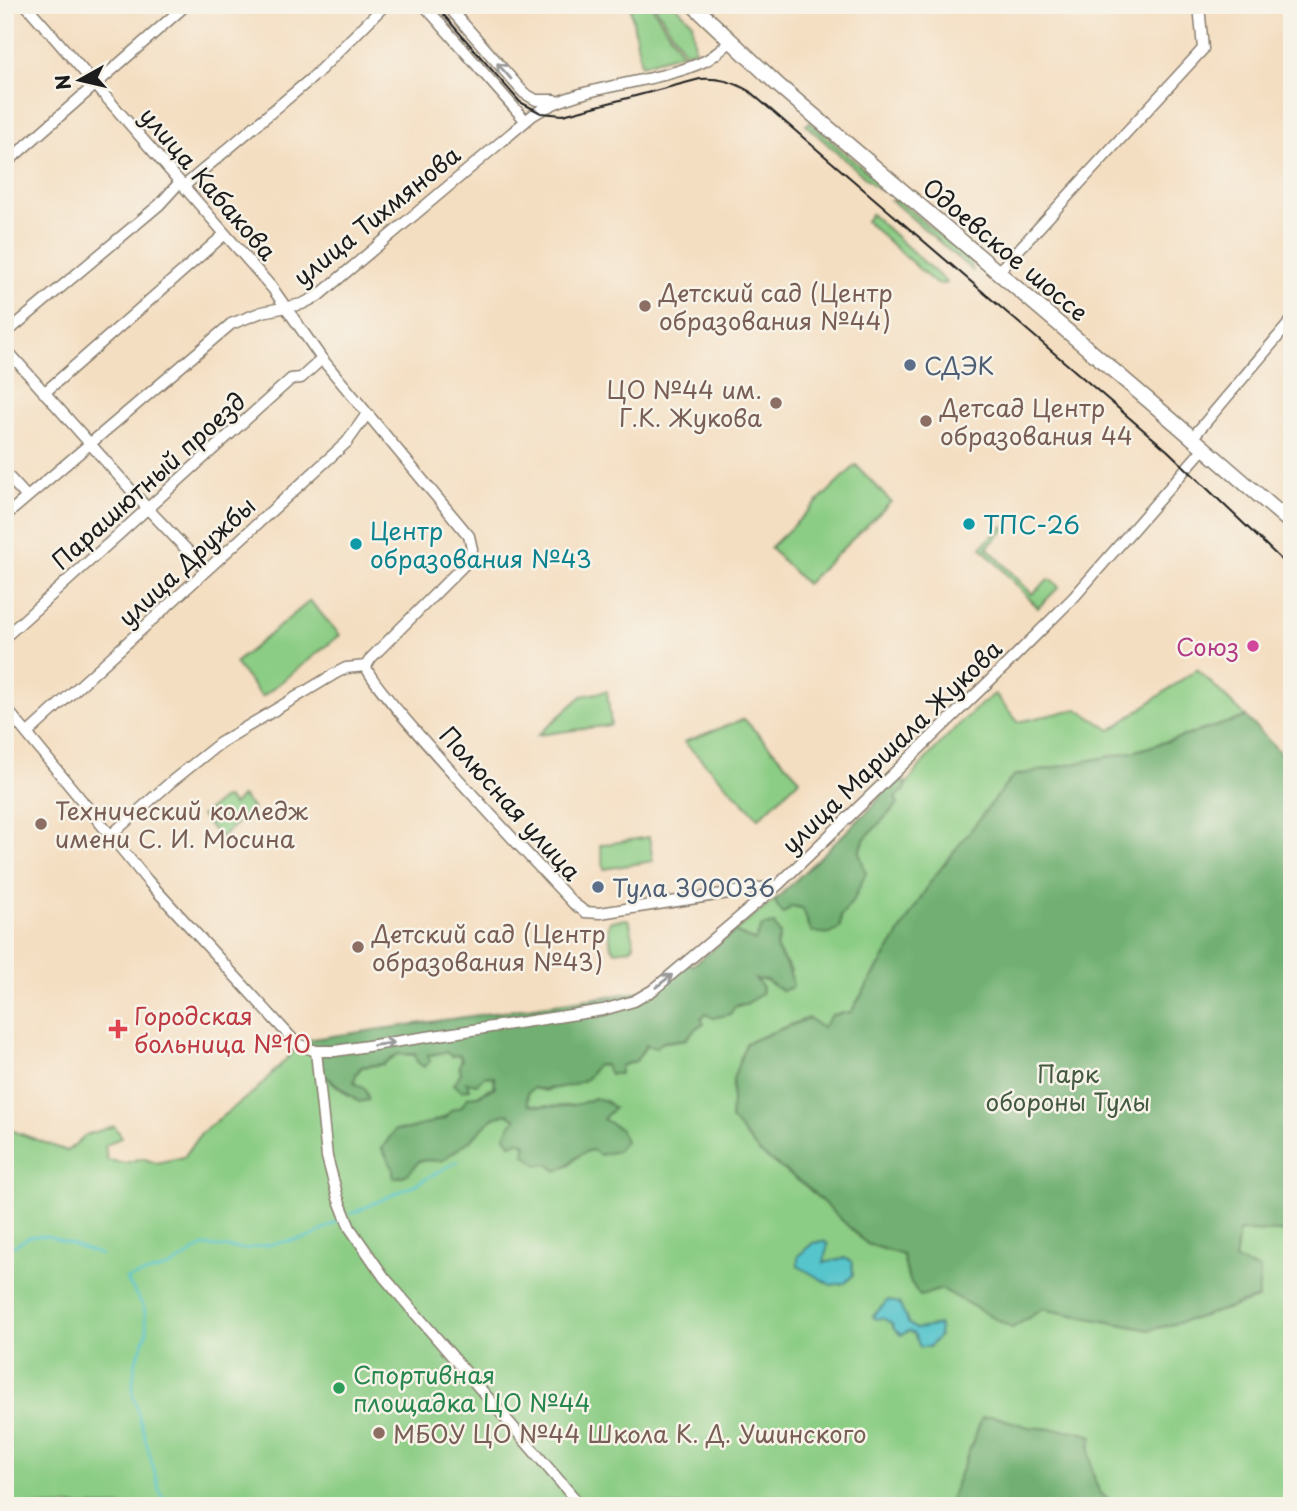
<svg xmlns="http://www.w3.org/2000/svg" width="1297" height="1511" font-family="'Playpen Sans',sans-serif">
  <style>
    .green { fill: #8ccd85; stroke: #547450; stroke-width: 2 }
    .forest { fill: #71b072; stroke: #466647; stroke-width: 2 }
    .water { fill: #57c5cc; stroke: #3a7074; stroke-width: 2 }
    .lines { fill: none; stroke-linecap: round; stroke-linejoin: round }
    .stream { stroke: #57c5cc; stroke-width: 2.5 }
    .minor-casing { stroke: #887d6e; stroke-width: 13 }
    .major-casing { stroke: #887d6e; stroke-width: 17 }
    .minor { stroke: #fff; stroke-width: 10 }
    .major { stroke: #fff; stroke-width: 14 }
    .tram { stroke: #1c1c1c; stroke-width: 2 }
    .oneway { stroke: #999 }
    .education-dot { fill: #8d6e63; stroke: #f7f3e8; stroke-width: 2.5 }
    .service-dot { fill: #5c6f8a; stroke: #f7f3e8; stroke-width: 2.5 }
    .culture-dot { fill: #0f9aa8; stroke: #f7f3e8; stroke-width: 2.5 }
    .hotel-dot { fill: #d1479c; stroke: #f7f3e8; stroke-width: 2.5 }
    .health-dot { fill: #e0444e; stroke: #f7f3e8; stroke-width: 2.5 }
    .leisure-dot { fill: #2e9e5b; stroke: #f7f3e8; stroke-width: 2.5 }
    .labels { text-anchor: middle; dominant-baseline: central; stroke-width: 5; stroke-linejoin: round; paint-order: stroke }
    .street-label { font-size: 24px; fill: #1c1c1c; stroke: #f7f3e8 }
    .education-label { font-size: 24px; fill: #785e54; stroke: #f7f3e8; text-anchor: start }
    .service-label { font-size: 24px; fill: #4e5e75; stroke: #f7f3e8; text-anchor: start }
    .culture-label { font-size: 24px; fill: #0d838f; stroke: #f7f3e8; text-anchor: start }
    .hotel-label { font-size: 24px; fill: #b23c85; stroke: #f7f3e8; text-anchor: end }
    .health-label { font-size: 24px; fill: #be3a42; stroke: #f7f3e8; text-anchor: start }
    .park-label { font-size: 24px; fill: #435a41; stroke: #f7f3e8 }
    .leisure-label { font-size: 24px; fill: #27864d; stroke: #f7f3e8; text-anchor: start }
  </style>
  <rect width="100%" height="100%" fill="#f7f3e8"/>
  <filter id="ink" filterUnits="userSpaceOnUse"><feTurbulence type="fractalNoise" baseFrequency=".0143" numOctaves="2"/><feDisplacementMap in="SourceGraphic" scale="14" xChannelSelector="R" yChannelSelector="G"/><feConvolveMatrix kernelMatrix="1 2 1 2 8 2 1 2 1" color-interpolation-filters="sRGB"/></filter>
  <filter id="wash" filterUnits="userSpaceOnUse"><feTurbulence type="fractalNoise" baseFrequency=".00686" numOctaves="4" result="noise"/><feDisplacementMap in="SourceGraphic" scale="28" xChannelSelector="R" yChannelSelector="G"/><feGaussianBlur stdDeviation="1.57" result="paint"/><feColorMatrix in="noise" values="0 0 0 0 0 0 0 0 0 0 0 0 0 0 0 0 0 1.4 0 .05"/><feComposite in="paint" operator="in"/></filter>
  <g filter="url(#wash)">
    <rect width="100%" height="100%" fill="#f4dec1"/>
    <path class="green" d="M 630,5 L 651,5 L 682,53 L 641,65 Z
      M 654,5 L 675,5 L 692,22 L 695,50 L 685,52 Z
      M 810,122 L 877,181 L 879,190 L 806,125 Z
      M 891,200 L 898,200 L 971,262 L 973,271 Z
      M 871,214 L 947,283 L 945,284 L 936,284 L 866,221 Z
      M 856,465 L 891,502 L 806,584 L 770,548 Z
      M 1003,526 L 1006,529 L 987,547 L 1032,594 L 1048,580 L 1052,580 L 1059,587 L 1038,608 L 981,547 Z
      M 310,601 L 340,635 L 262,697 L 235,663 Z
      M 1197,669 L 1246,717 L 1136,751 L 881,963 L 851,1012 L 832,1015 L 822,1028 L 808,1018 L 746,1043 L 759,1152 L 807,1187 L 867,1243 L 903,1255 L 908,1278 L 942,1289 L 1012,1328 L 1042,1309 L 1150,1330 L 1197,1318 L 1258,1299 L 1260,1270 L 1235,1260 L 1239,1231 L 1292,1232 L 1292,1506 L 5,1506 L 5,1128 L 67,1151 L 86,1135 L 114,1126 L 122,1137 L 105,1146 L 107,1160 L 125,1163 L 142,1158 L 156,1163 L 184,1157 L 201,1133 L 256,1090 L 305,1040 L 316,1051 L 326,1077 L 349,1096 L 356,1074 L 362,1067 L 383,1064 L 398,1054 L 427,1056 L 446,1052 L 460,1055 L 465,1082 L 485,1076 L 494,1077 L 495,1087 L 488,1089 C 457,1110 433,1128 395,1131 L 382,1148 L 393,1169 L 416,1164 L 420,1160 C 434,1163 460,1148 471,1139 C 486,1127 486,1120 507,1113 L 516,1119 L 505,1135 L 510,1144 L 519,1140 L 549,1164 L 569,1166 L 580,1153 L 592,1150 L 620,1129 L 602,1119 L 594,1098 C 578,1108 547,1108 528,1105 L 527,1093 L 534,1088 L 545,1091 L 575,1083 L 586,1079 L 596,1065 L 620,1066 L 636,1061 L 647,1045 L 686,1039 L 706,1014 L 746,1004 L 761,994 L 762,986 L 754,979 L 766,980 L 782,991 L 791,970 L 781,957 L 776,947 L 780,935 L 756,941 L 734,932 L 776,899 L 776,904 L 802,908 L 807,916 L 807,925 L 841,916 L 854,899 L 865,873 L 859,852 L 865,838 L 898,804 L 895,797 L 905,790 C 909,771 976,706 995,694 L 1018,722 L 1077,709 L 1111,730 Z
      M 607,691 L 611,725 L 538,735 L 582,696 Z
      M 744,719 L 800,779 L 759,818 L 684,742 Z
      M 242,796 L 253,809 L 220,838 L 201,816 L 222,799 L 227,798 L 233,805 Z
      M 649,837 L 653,861 L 604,869 L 600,845 Z
      M 627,919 L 630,922 L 634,945 L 630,949 L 615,951 L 611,947 L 608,925 L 611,921 Z"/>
    <path class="forest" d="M 1246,717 L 1292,765 L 1292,1232 L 1239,1231 L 1235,1260 L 1260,1270 L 1258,1298 L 1197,1318 L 1150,1330 L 1043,1309 L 1012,1328 L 942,1289 L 920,1296 L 908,1278 L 903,1255 L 867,1244 L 807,1187 L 759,1152 L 731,1119 L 733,1079 L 746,1043 L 809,1018 L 822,1028 L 832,1015 L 851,1012 L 931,881 L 1013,776 L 1136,751 Z
      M 897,780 L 906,782 L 905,790 L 895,797 L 898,804 L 865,838 L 859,852 L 866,873 L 854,899 L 841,916 L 840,928 L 830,934 L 812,932 C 806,924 807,916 802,908 L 792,906 L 783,914 L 776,904 L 776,899 L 870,809 L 884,792 Z
      M 774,924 L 780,935 L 776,947 C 784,965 791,967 793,987 L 782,991 L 766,980 L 755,979 L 762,986 L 761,994 L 746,1004 L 736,1005 L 730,1014 L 713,1018 L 706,1014 L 701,1019 L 704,1024 L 696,1028 L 686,1039 L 663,1042 L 655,1048 L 646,1045 L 636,1061 L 620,1066 L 620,1074 L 610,1074 L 605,1065 L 597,1065 C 593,1069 590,1076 586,1079 C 576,1086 545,1091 534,1088 L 527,1093 L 528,1104 C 547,1108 578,1108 594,1098 L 606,1101 L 614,1108 L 603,1119 L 620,1129 L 625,1141 L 617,1151 L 600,1155 L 592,1150 C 575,1154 573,1164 557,1171 L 549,1164 L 538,1165 L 524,1154 L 526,1144 L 519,1141 L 510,1144 L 505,1136 L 510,1125 L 516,1119 L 507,1113 L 493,1118 L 472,1139 L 441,1161 L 420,1160 C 409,1172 412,1175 393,1178 L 393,1169 L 382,1148 L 395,1130 L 409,1129 L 446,1118 L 451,1110 L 461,1107 L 468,1097 L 478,1096 L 495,1087 L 494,1077 L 485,1076 L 477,1084 L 466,1082 L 470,1089 L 462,1091 L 453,1084 L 461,1073 L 459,1066 L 462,1059 L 460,1055 L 451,1056 L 446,1052 L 427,1055 L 430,1061 L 424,1067 L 417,1062 L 415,1054 L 398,1054 L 383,1064 L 361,1067 L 356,1074 L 354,1083 L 365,1089 L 369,1100 L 359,1102 L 317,1069 L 316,1051 L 305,1040 L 645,991 L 682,961 L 693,965 L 734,932 L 755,941 L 762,926 Z
      M 993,1416 L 1029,1427 L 1075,1431 L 1093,1436 C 1088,1451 1090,1454 1092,1469 C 1097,1494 1102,1499 1127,1506 L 956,1506 L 950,1499 L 982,1418 Z"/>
    <path class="water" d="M 824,1241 L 828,1244 L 824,1263 L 845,1258 L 852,1262 L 853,1275 L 845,1283 L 831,1285 L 798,1266 L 798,1256 L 813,1243 Z
      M 888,1300 L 899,1303 L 908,1323 L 916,1329 L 940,1325 L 939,1336 L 929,1347 L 920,1347 L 914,1334 L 909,1331 L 901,1335 L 894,1329 L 891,1323 L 882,1318 L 875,1319 L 873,1316 Z"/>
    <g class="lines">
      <path class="stream" d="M 351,1214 L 418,1183 L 458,1161
        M 5,1259 L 7,1250 L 31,1236 L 48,1236 L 101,1255
        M 168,1506 L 160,1492 L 132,1391 L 135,1364 L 147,1332 L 144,1307 L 126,1279 L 170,1267 L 203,1246 L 245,1249 L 311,1237 L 340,1220"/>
    </g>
  </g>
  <g filter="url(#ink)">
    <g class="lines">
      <defs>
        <path id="minor" d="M 26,5 L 273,289 L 322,359 L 469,536 L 472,549 L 468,561 L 371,658 L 366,666
          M 424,5 L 525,120
          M 447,5 L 524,93 L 536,100 L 554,100
          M 5,164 L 186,5
          M 184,186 L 313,77 L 385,5
          M 998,272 L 1203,49 L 1199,5
          M 5,334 L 159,205 L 180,182
          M 5,348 L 148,509 L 206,570
          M 44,393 L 225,234
          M 1193,437 L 1292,320
          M 5,473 L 27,497
          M 5,516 L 231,324 L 262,312 L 302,304 L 318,296 L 533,115 C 584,82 651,86 705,61 C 715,56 723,48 731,41
          M 5,637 L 291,379 L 301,378 L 322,359
          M 366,666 C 368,686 546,874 573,903 L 585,912 L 600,913 L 774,886
          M 5,707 L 147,880 L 297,1044 L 316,1051 L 335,1051 L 603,1010 L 634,1001 L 653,990 L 778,885 L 1005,666 L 1074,597 L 1204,448
          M 28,733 L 347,442 L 367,414
          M 111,835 L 171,782 L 220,743 L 336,673 L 346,668 L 366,666
          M 316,1051 L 327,1157 L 338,1198 L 350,1228 L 384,1277 L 581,1506"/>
        <path id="major" d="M 693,5 L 778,85 L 1174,422 L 1292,524"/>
      </defs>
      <use href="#minor" class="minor-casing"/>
      <use href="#major" class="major-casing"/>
      <use href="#minor" class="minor"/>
      <use href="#major" class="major"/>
      <path class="tram" d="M 435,5 L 520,102 L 541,113 L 563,115 L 700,79 C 719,78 732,81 749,91 L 1168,451 L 1292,570"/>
    </g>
    <defs><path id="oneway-shaft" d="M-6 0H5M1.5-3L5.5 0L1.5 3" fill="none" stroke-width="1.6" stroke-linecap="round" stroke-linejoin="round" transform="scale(1.75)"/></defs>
    <g class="oneway">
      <use href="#oneway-shaft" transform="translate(504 71) rotate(-131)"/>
      <use href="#oneway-shaft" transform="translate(664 981) rotate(-38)"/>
      <use href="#oneway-shaft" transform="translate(384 1044) rotate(-8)"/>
    </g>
  </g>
  <g class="education-dot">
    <circle cx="645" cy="306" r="7"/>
    <circle cx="776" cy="403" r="7"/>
    <circle cx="926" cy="421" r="7"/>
    <circle cx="41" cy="824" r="7"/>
    <circle cx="358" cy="947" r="7"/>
    <circle cx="379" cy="1433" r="7"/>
  </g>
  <g class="service-dot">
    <circle cx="910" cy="365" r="7"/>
    <circle cx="598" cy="887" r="7"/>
  </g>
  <g class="culture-dot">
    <circle cx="969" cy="524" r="7"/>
    <circle cx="356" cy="544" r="7"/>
  </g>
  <circle class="hotel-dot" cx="1253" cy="646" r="7"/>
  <path class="health-dot" d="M114.5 1018.5h7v7h7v7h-7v7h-7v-7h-7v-7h7z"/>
  <circle class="leisure-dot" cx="339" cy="1388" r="7"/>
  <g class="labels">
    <g class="street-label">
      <text transform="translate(209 183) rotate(49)">улица Кабакова</text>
      <text transform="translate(376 215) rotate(-39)">улица Тихмянова</text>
      <text transform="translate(1006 249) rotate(40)">Одоевское шоссе</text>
      <text transform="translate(148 480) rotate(-42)">Парашютный проезд</text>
      <text transform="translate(186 561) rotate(-43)">улица Дружбы</text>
      <text transform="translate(891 746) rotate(-44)">улица Маршала Жукова</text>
      <text transform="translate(511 803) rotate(48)">Полюсная улица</text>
    </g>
    <g class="education-label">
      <text x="659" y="292">Детский сад (Центр<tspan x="659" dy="28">образования №44)</tspan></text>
      <text x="762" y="389" text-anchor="end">ЦО №44 им.<tspan x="762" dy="28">Г.К. Жукова</tspan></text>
      <text x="940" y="407">Детсад Центр<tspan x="940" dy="28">образования 44</tspan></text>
      <text x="55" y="810">Технический колледж<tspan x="55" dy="28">имени С. И. Мосина</tspan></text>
      <text x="372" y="933">Детский сад (Центр<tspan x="372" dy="28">образования №43)</tspan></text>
      <text x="393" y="1433">МБОУ ЦО №44 Школа К. Д. Ушинского</text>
    </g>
    <g class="service-label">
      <text x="924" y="365">СДЭК</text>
      <text x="612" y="887">Тула 300036</text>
    </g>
    <g class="culture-label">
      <text x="983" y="524">ТПС-26</text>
      <text x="370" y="530">Центр<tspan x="370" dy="28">образования №43</tspan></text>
    </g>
    <g class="hotel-label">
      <text x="1239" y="646">Союз</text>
    </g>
    <g class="health-label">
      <text x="134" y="1015">Городская<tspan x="134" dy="28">больница №10</tspan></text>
    </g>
    <g class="park-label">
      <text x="1068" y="1073">Парк<tspan x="1068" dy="28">обороны Тулы</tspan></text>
    </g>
    <g class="leisure-label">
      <text x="353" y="1374">Спортивная<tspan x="353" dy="28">площадка ЦО №44</tspan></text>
    </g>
  </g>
  <rect width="1297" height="1511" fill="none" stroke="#f7f3e8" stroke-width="28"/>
  <g transform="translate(80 80) rotate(262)" stroke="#f7f3e8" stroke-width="5" paint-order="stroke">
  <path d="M0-5L12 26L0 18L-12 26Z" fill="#1c1c1c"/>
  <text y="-10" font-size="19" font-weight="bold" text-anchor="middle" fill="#1c1c1c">N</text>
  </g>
</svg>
